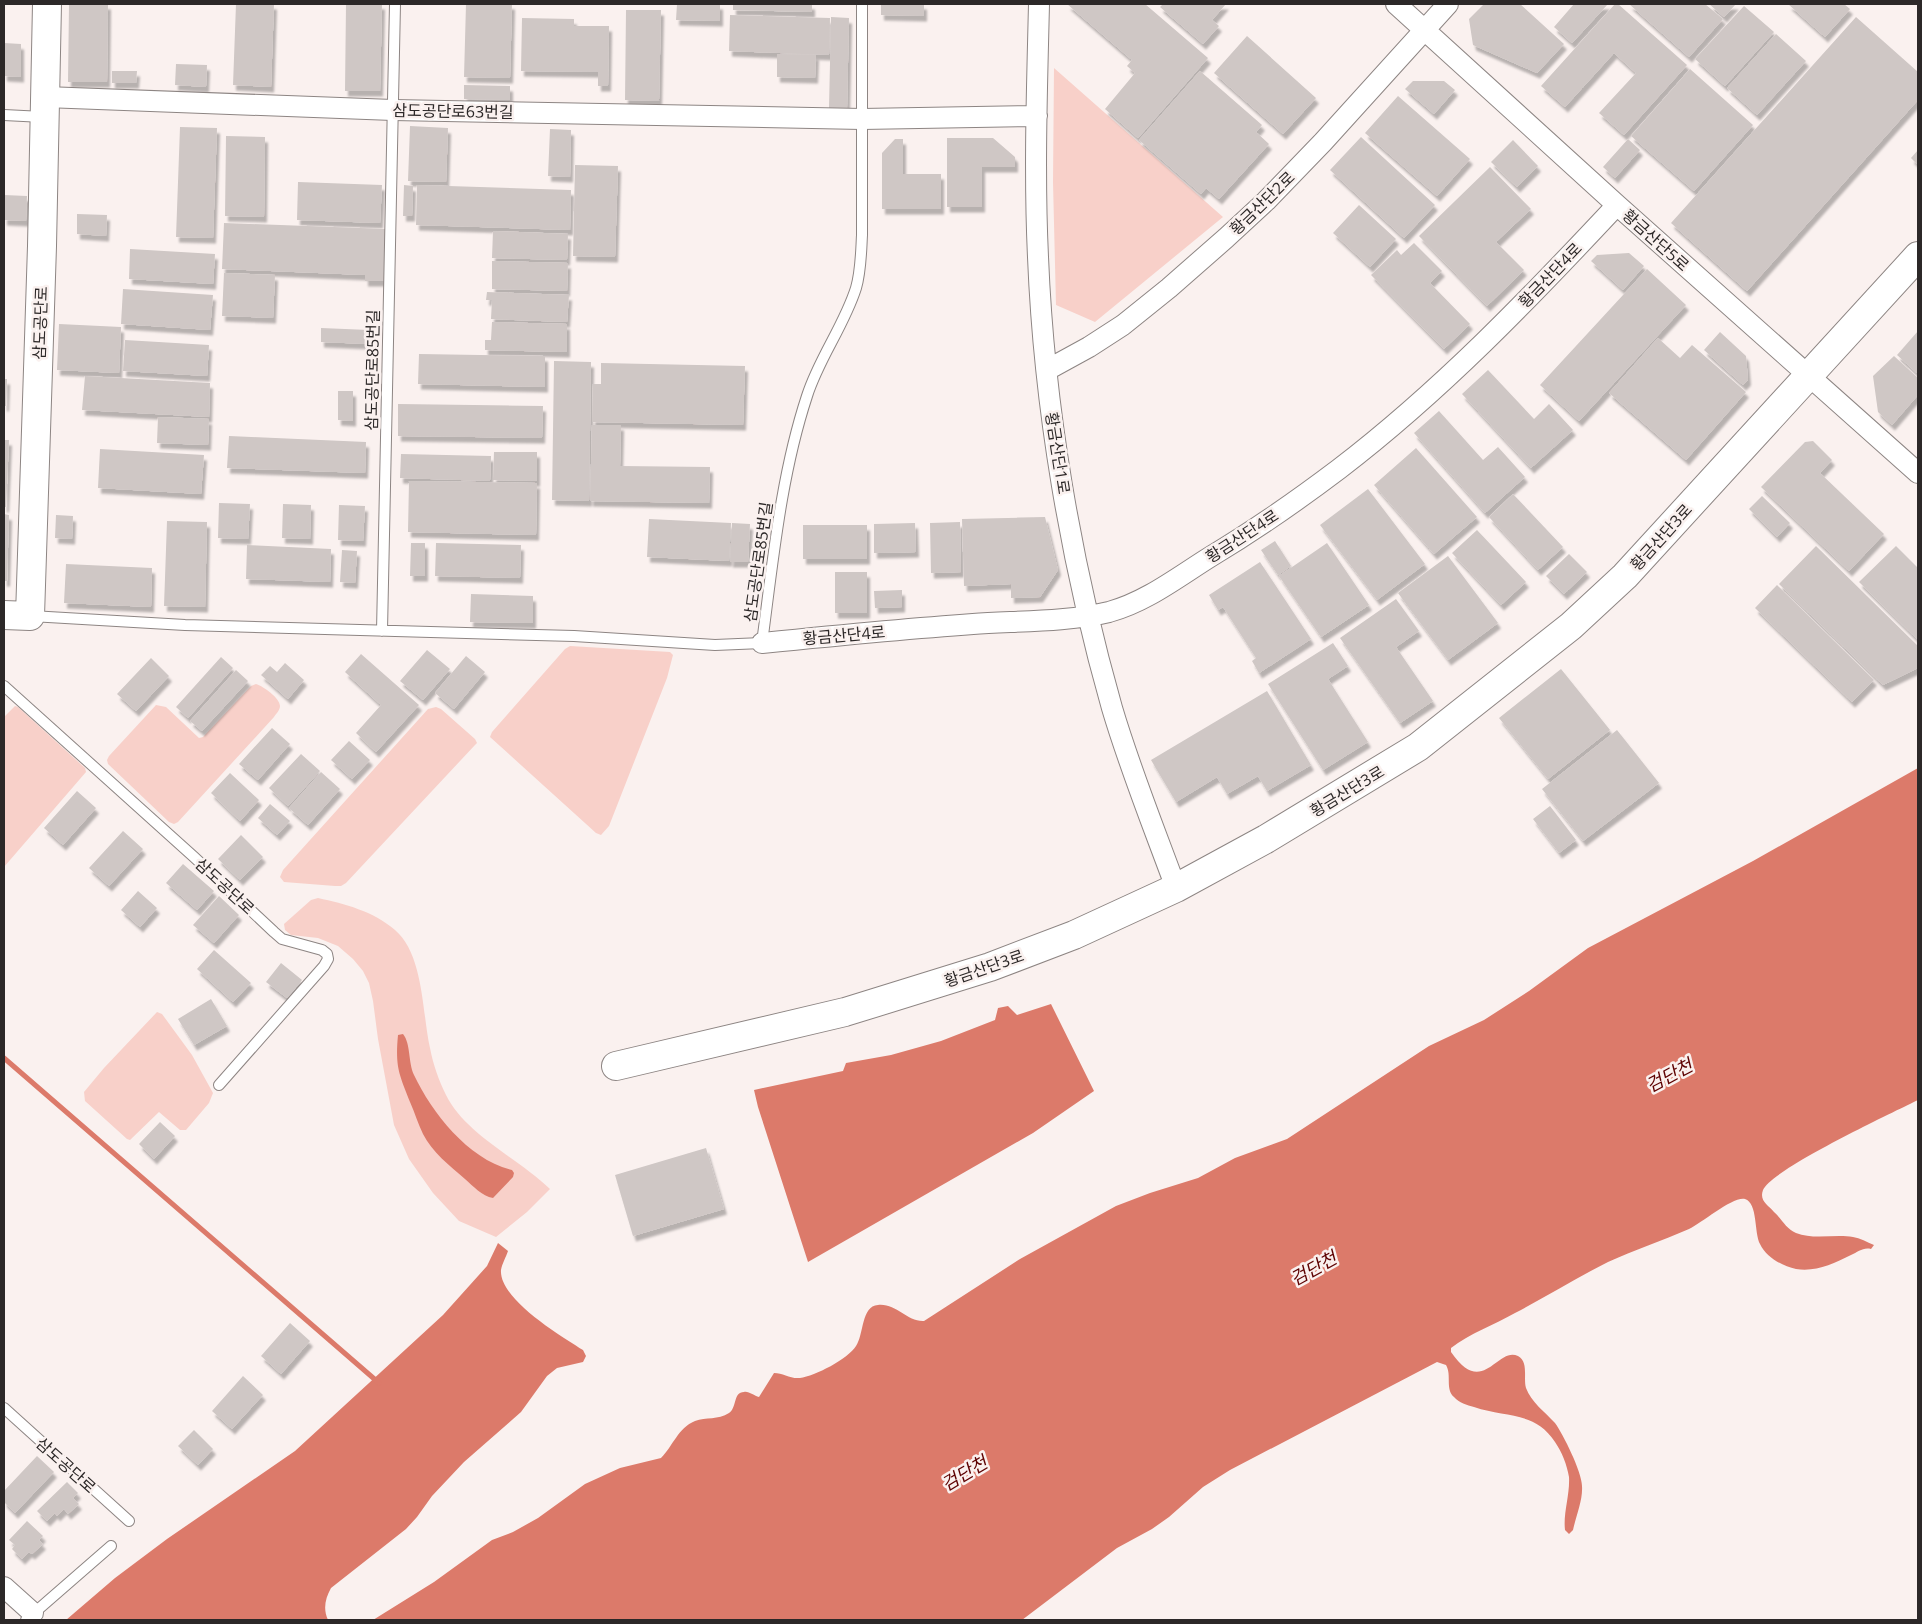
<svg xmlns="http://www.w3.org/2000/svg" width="1922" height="1624" font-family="'Open Sans','Noto Sans KR',sans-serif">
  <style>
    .green { fill: #f8d0c9 }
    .water { fill: #dc7a6a }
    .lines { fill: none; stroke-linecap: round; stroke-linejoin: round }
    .stream { stroke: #dc7a6a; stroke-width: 5 }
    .building { fill: #cfc7c5; filter: url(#shadow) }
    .lane-casing { stroke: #8d8583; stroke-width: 12 }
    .street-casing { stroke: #8d8583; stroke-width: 22 }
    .secondary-casing { stroke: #8d8583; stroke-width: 30 }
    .lane { stroke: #fff; stroke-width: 10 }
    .street { stroke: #fff; stroke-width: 20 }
    .secondary { stroke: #fff; stroke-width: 28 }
    .labels { text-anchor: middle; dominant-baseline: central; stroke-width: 5; stroke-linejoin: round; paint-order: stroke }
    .street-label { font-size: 16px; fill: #2c2828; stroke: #faf1ef }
    .water-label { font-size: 18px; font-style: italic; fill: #5d0000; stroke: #faf1ef }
  </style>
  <defs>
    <filter id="shadow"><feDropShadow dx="3" dy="5.5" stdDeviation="1" flood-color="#0004"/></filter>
  </defs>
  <rect width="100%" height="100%" fill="#faf1ef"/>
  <path class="green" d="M 1054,68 L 1223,217 L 1095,322 L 1056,305 L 1053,182 Z
    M 570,646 L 670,652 L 673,655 L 667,678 L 609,826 L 601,835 L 596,833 L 490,737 L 492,732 L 565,649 Z
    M 256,684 C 263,686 280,698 280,706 C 280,710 276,714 274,717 L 178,822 L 174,824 L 169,822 L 108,764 L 107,760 L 109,756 L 156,705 L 166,707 L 199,738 L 203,737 L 251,686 Z
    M 15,706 L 18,707 L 85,768 L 86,772 L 4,867 L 4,717 Z
    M 436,707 L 441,709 L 475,739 L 477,743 L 475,745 L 346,883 L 341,886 L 335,886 L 284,882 L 280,877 L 283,870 L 428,709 Z
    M 318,898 C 345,904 373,911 395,930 C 424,955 422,1013 430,1048 C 433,1064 439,1081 446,1095 C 466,1135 518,1158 550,1189 L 527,1212 L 496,1237 L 459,1221 L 433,1193 L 409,1159 L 394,1125 L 378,1039 L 373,1001 L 369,983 L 363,971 L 353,959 L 338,946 L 318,938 L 291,935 L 285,930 L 284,924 L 311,900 Z
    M 157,1012 L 162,1014 L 192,1055 L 213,1093 L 209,1103 L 186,1130 L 180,1130 L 159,1112 L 130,1140 L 127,1139 L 85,1101 L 84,1092 L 104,1068 Z"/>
  <path class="water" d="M 1918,768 L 1918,1100 C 1892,1113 1772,1169 1763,1190 C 1759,1201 1768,1205 1774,1212 C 1782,1219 1786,1229 1796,1233 C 1813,1240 1835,1234 1853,1237 C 1860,1238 1867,1242 1874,1245 L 1871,1249 C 1863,1247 1858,1252 1851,1255 C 1833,1264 1816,1272 1796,1269 C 1782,1266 1766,1257 1760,1244 C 1754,1233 1758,1203 1745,1199 C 1733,1196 1702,1223 1689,1229 C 1662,1241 1634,1250 1608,1262 C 1576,1278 1546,1297 1515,1313 C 1494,1325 1470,1333 1451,1348 L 1451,1352 C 1483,1399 1497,1346 1518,1356 C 1529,1362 1523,1378 1526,1388 C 1531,1402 1545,1412 1555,1423 C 1563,1434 1582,1472 1582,1486 C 1583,1500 1576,1516 1573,1530 L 1569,1534 L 1565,1530 C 1563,1513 1570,1495 1569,1477 C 1567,1465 1562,1452 1555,1442 C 1535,1411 1506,1418 1474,1407 C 1467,1405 1459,1403 1454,1397 C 1445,1389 1452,1375 1446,1365 L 1437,1362 L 1230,1470 L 1203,1487 L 1169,1517 L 1152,1529 L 1117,1548 L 1022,1620 L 373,1620 L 434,1582 L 492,1540 L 513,1532 L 538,1518 L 585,1484 L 620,1468 L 661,1458 C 673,1446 678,1428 695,1421 C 706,1417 718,1420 729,1413 C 737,1408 733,1392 744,1392 C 749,1391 754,1396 759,1397 L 774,1373 C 783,1373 790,1379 800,1378 C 815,1376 848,1359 856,1346 C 864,1335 861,1306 878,1305 C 896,1303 907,1322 924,1321 L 1020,1259 L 1116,1206 L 1150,1193 L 1198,1178 L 1235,1158 L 1287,1139 L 1429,1046 L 1484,1020 L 1529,991 L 1588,948 L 1753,861 Z
    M 1051,1004 L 1094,1091 L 1033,1133 L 808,1262 L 758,1107 L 754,1090 L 843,1071 L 846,1063 L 891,1055 L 941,1041 L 995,1020 L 998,1008 L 1008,1006 L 1017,1015 Z
    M 403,1034 C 411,1044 408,1062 414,1075 C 432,1113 469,1160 512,1170 L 514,1173 L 513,1177 L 493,1198 C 482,1196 473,1186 465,1179 C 450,1166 432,1152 423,1134 C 418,1124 415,1113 410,1102 C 399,1074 395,1067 398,1035 Z
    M 498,1243 L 508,1251 C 506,1257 502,1264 501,1270 C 499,1299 561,1336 583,1350 L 586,1356 L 583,1362 L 557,1368 L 547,1376 L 521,1412 L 464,1462 L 432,1496 L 417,1517 L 406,1529 L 331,1588 C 325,1599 323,1609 328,1620 L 66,1620 L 115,1578 L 167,1539 L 295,1451 L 443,1315 L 487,1266 Z"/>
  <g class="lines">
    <path class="stream" d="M 4,1058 L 379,1383"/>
  </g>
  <path class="building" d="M 69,4 L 108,4 L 107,82 L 68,82 Z
    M 236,4 L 274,4 L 271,87 L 233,85 Z
    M 346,4 L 382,4 L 380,91 L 345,91 Z
    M 466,4 L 512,4 L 510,78 L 464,77 Z
    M 677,4 L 720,4 L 720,21 L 676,20 Z
    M 733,4 L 812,4 L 812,12 L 733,10 Z
    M 881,4 L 924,4 L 924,16 L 881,15 Z
    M 1067,4 L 1145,4 L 1208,58 L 1138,138 L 1105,109 L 1135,73 L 1127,66 L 1132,60 Z
    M 1163,4 L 1226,4 L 1212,20 L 1219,26 L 1203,44 L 1160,7 Z
    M 1484,4 L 1520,4 L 1564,44 L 1537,73 L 1473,45 L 1469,19 Z
    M 1574,4 L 1608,4 L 1572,43 L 1554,27 Z
    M 1615,4 L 1618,4 L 1687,65 L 1624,135 L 1599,113 L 1636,73 L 1614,53 L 1565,107 L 1541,86 Z
    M 1629,4 L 1705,4 L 1723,19 L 1689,57 Z
    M 1709,4 L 1736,4 L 1724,17 Z
    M 1788,4 L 1844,4 L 1850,9 L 1825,37 Z
    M 1744,6 L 1774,32 L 1725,86 L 1695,59 Z
    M 626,10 L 661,10 L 659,101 L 625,100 Z
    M 730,15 L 830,18 L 829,55 L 729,51 Z
    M 831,17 L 849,18 L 847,108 L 829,108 Z
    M 1856,17 L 1918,72 L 1918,100 L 1747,291 L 1671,223 Z
    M 522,18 L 574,19 L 574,26 L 609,26 L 608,86 L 598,86 L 598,72 L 521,71 Z
    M 1776,34 L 1806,61 L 1757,115 L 1727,88 Z
    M 1247,36 L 1316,98 L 1283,134 L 1214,73 Z
    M 4,43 L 21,44 L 21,77 L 4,76 Z
    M 777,54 L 816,55 L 815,78 L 777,77 Z
    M 176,64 L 207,65 L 206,87 L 175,85 Z
    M 1690,69 L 1753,125 L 1694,191 L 1631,136 Z
    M 112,71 L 137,71 L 136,83 L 112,83 Z
    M 1200,71 L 1262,125 L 1256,132 L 1269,144 L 1219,199 L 1206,188 L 1201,194 L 1139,140 Z
    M 1413,81 L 1444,81 L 1455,90 L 1434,114 L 1405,89 Z
    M 464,85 L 510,86 L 510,100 L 464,99 Z
    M 1398,96 L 1470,159 L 1437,196 L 1365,133 Z
    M 410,126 L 448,128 L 446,182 L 408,181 Z
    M 180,127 L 217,128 L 213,238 L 176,237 Z
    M 550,129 L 571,130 L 570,177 L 548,176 Z
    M 226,136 L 265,137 L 264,217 L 225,216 Z
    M 1361,137 L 1435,205 L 1404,238 L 1330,170 Z
    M 947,138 L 993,138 L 1015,157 L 1015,167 L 982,167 L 982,207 L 947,207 Z
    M 895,139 L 903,139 L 903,174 L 941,174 L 941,209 L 882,209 L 882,153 Z
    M 1628,139 L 1640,150 L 1615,178 L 1603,167 Z
    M 1513,140 L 1538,166 L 1517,187 L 1491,162 Z
    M 1918,150 L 1918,165 L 1911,158 Z
    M 575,165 L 618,166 L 615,257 L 573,256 Z
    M 1490,167 L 1531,209 L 1496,242 L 1524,270 L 1487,306 L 1419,236 Z
    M 298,182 L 382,185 L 380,223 L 297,220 Z
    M 404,185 L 413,186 L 412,216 L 403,216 Z
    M 417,185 L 571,190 L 570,230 L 416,225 Z
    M 4,195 L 27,196 L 26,221 L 4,220 Z
    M 1359,205 L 1396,239 L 1370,267 L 1333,233 Z
    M 77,214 L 107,215 L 106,236 L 77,234 Z
    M 224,223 L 387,229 L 385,281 L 365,281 L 365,275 L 222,269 Z
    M 493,231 L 568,234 L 567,260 L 492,258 Z
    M 1414,243 L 1442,271 L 1430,283 L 1470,324 L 1444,349 L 1371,275 L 1397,250 L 1401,255 Z
    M 130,249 L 215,254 L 213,284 L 129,279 Z
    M 1629,253 L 1644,266 L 1623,290 L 1591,261 L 1597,255 Z
    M 492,261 L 568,263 L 567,291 L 492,289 Z
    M 1647,269 L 1686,305 L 1579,421 L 1540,385 Z
    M 224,273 L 275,275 L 273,318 L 222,316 Z
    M 123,289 L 213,295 L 210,330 L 121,324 Z
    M 487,292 L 569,295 L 567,322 L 491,319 L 492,300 L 486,300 Z
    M 492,322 L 567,324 L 567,352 L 485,350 L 485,340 L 491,340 Z
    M 59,324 L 121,327 L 119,373 L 57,370 Z
    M 321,328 L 369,330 L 368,344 L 321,342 Z
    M 1918,331 L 1918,374 L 1897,355 Z
    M 1720,332 L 1746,356 L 1748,380 L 1743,385 L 1704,350 Z
    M 1658,338 L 1680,358 L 1692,345 L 1746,392 L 1686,460 L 1609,393 Z
    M 125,340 L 209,345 L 207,376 L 123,371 Z
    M 419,354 L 545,356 L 545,387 L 418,384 Z
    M 1894,356 L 1918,378 L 1918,395 L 1892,425 L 1878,412 L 1873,376 Z
    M 554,361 L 591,362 L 589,501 L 552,500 Z
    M 601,363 L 745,366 L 743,425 L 592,422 L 593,384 L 601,384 Z
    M 1488,370 L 1534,419 L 1549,404 L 1573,430 L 1531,468 L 1462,394 Z
    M 85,376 L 210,383 L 209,417 L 82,410 Z
    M 4,379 L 7,379 L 6,406 L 4,406 Z
    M 338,391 L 353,391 L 353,421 L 338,420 Z
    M 398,404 L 543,406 L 542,438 L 398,436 Z
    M 1439,411 L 1483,460 L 1498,447 L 1525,477 L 1485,513 L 1414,433 Z
    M 158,417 L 209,419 L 208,445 L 157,443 Z
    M 592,425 L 621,425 L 620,466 L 710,467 L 709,503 L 590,501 Z
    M 229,436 L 366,442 L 365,473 L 227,468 Z
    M 4,440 L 9,440 L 6,507 L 4,507 Z
    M 1813,441 L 1832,460 L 1820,473 L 1884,534 L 1849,571 L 1761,487 L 1805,442 Z
    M 1416,448 L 1477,517 L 1434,554 L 1374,485 Z
    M 100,449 L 204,455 L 201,494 L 98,488 Z
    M 494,452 L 537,452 L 537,481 L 493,480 Z
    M 401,454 L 491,456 L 490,481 L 400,478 Z
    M 409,481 L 537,483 L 536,535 L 408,532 Z
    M 1368,489 L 1425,564 L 1377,600 L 1320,525 Z
    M 1513,494 L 1563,547 L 1538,570 L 1489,517 Z
    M 1762,496 L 1790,523 L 1777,537 L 1749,509 Z
    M 219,503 L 250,504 L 248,539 L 218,538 Z
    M 283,504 L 311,505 L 310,539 L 282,538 Z
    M 339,505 L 365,506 L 363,541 L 338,540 Z
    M 4,514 L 9,515 L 7,581 L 4,581 Z
    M 56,515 L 73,516 L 72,539 L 55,538 Z
    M 1045,517 L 1058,570 L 1040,597 L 1011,598 L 1011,584 L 964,586 L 962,519 Z
    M 649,519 L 731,523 L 729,561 L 647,557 Z
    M 167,521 L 207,522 L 205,607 L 164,606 Z
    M 960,522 L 961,572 L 931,573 L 930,523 Z
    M 732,523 L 750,524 L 748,562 L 730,562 Z
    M 915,523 L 916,552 L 874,553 L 874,524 Z
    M 803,525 L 867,525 L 867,559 L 803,559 Z
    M 1477,530 L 1526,582 L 1501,605 L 1452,553 Z
    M 1275,541 L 1291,566 L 1278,575 L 1261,550 Z
    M 411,543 L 425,543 L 425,576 L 410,576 Z
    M 436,543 L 521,545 L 520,578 L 435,576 Z
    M 1327,543 L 1369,605 L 1321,637 L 1279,576 Z
    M 247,545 L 331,549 L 330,582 L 246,579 Z
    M 1816,546 L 1918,646 L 1918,668 L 1883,685 L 1779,584 Z
    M 1896,546 L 1918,568 L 1918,640 L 1859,582 Z
    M 342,550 L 357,551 L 355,583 L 340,582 Z
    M 1569,554 L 1587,572 L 1564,594 L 1546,576 Z
    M 1448,556 L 1498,623 L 1448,660 L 1398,593 Z
    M 1260,562 L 1311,639 L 1259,673 L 1252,661 L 1256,658 L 1223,607 L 1218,610 L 1209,595 Z
    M 66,564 L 152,568 L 151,607 L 64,603 Z
    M 835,572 L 867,572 L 867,613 L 835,613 Z
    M 1777,585 L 1874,680 L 1852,702 L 1755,608 Z
    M 902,590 L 902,607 L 875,608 L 874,591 Z
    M 471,594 L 533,596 L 533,623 L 470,622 Z
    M 1396,599 L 1419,631 L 1396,647 L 1433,701 L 1400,723 L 1340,638 Z
    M 1333,643 L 1348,666 L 1328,679 L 1368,742 L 1323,770 L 1268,684 Z
    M 427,650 L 450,669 L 423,700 L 400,681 Z
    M 361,654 L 419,705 L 376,752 L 356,733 L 381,705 L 345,672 Z
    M 466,656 L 485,672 L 454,709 L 435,693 Z
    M 221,657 L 233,668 L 188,718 L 176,707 Z
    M 151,658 L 169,676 L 136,711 L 117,694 Z
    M 285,663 L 304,680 L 288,699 L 261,675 L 270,666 L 277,672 Z
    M 1561,669 L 1610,730 L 1548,779 L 1499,718 Z
    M 236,670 L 248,681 L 202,731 L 190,721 Z
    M 1267,691 L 1311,765 L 1267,791 L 1258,776 L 1227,794 L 1217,777 L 1176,802 L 1151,760 Z
    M 272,728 L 290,744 L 258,780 L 239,764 Z
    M 1617,730 L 1659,783 L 1583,841 L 1542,789 Z
    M 349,741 L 370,760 L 352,779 L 331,760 Z
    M 301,754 L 320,771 L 288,806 L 269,788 Z
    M 321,772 L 340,789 L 308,825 L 289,808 Z
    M 230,773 L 259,800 L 240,821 L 211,793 Z
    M 77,791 L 96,808 L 63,845 L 44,828 Z
    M 270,804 L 290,821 L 277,835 L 258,818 Z
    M 1550,806 L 1576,840 L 1559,853 L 1533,819 Z
    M 123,831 L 143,849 L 109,886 L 89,868 Z
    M 241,835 L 263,857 L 240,880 L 218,859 Z
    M 183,864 L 214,891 L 197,910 L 166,883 Z
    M 138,891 L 157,908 L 140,927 L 121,910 Z
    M 219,896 L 239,915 L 214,943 L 193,925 Z
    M 214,950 L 251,983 L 233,1002 L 197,969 Z
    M 281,963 L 302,980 L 287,998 L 266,982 Z
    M 211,999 L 227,1026 L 194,1045 L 178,1019 Z
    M 160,1122 L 175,1136 L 154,1159 L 139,1144 Z
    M 706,1148 L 724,1209 L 633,1236 L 615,1175 Z
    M 290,1323 L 310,1341 L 281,1374 L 261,1356 Z
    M 243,1376 L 263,1395 L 232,1429 L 212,1411 Z
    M 194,1430 L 213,1449 L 198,1465 L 178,1446 Z
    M 37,1456 L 54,1472 L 15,1513 L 4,1502 L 4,1491 Z
    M 67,1482 L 78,1493 L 73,1498 L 79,1504 L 68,1514 L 64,1509 L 57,1516 L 55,1513 L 47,1521 L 37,1511 Z
    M 27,1521 L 43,1536 L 39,1540 L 43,1544 L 32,1554 L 29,1552 L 22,1559 L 12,1549 L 15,1545 L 9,1540 Z"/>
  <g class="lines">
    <defs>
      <path id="lane" d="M 4,115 L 43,117
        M 31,616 L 185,625 L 574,636 L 715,645 L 762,643 C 773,560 781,475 807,396 C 819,358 844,326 856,288 C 861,271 861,253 862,235 L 862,4
        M 382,631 L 395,4
        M 4,686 L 194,857 L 274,932 L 282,939 L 322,950 L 327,954 L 328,959 L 324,966 L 219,1085
        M 4,1408 L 129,1521
        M 26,1620 L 111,1546"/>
      <path id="street" d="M 1039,4 C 1037,88 1034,173 1038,257 C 1044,407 1071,564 1112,708 C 1130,769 1154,828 1176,888
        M 1396,4 L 1617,205 L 1918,473
        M 45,97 L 393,110 L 862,119 L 1037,116
        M 1047,370 L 1089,347 L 1123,325 L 1169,288 L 1226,238 L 1266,201 L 1323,142 L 1448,4
        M 762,643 C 832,636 903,629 973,624 C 1015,621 1068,622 1109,612 C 1146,602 1178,577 1210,557 C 1255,530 1298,500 1339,469 C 1441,391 1530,298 1617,205
        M 4,1587 L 33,1613"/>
      <path id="secondary" d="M 4,615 L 30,616 L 42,246 L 47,4
        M 616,1066 L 845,1012 L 990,967 L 1074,935 L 1176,888 L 1266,839 L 1418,747 L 1571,626 L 1625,576 L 1918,256"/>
    </defs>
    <use href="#lane" class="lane-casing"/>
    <use href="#street" class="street-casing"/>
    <use href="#secondary" class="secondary-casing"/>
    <use href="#lane" class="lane"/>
    <use href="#street" class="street"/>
    <use href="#secondary" class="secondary"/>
  </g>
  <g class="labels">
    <g class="street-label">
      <text transform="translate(453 111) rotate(1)">삼도공단로63번길</text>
      <text transform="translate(1262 203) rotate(-44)">황금산단2로</text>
      <text transform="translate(1656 240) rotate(42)">황금산단5로</text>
      <text transform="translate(1550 275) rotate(-46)">황금산단4로</text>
      <text transform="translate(40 323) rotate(-88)">삼도공단로</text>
      <text transform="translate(372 370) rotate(-89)">삼도공단로85번길</text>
      <text transform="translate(1058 453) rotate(81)">황금산단1로</text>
      <text transform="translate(1242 536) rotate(-33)">황금산단4로</text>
      <text transform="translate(1661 537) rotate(-48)">황금산단3로</text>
      <text transform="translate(758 562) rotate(-82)">삼도공단로85번길</text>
      <text transform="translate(844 635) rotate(-5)">황금산단4로</text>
      <text transform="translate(1347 791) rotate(-31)">황금산단3로</text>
      <text transform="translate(225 886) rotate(43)">삼도공단로</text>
      <text transform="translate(984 968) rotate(-19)">황금산단3로</text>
      <text transform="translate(66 1465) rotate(42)">삼도공단로</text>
    </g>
    <g class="water-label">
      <text transform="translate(1669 1075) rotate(-28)">검단천</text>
      <text transform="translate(1313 1268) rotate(-29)">검단천</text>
      <text transform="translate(964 1473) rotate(-31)">검단천</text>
    </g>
  </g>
  <rect width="1922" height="1624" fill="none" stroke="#2c2828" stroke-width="10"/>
</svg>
